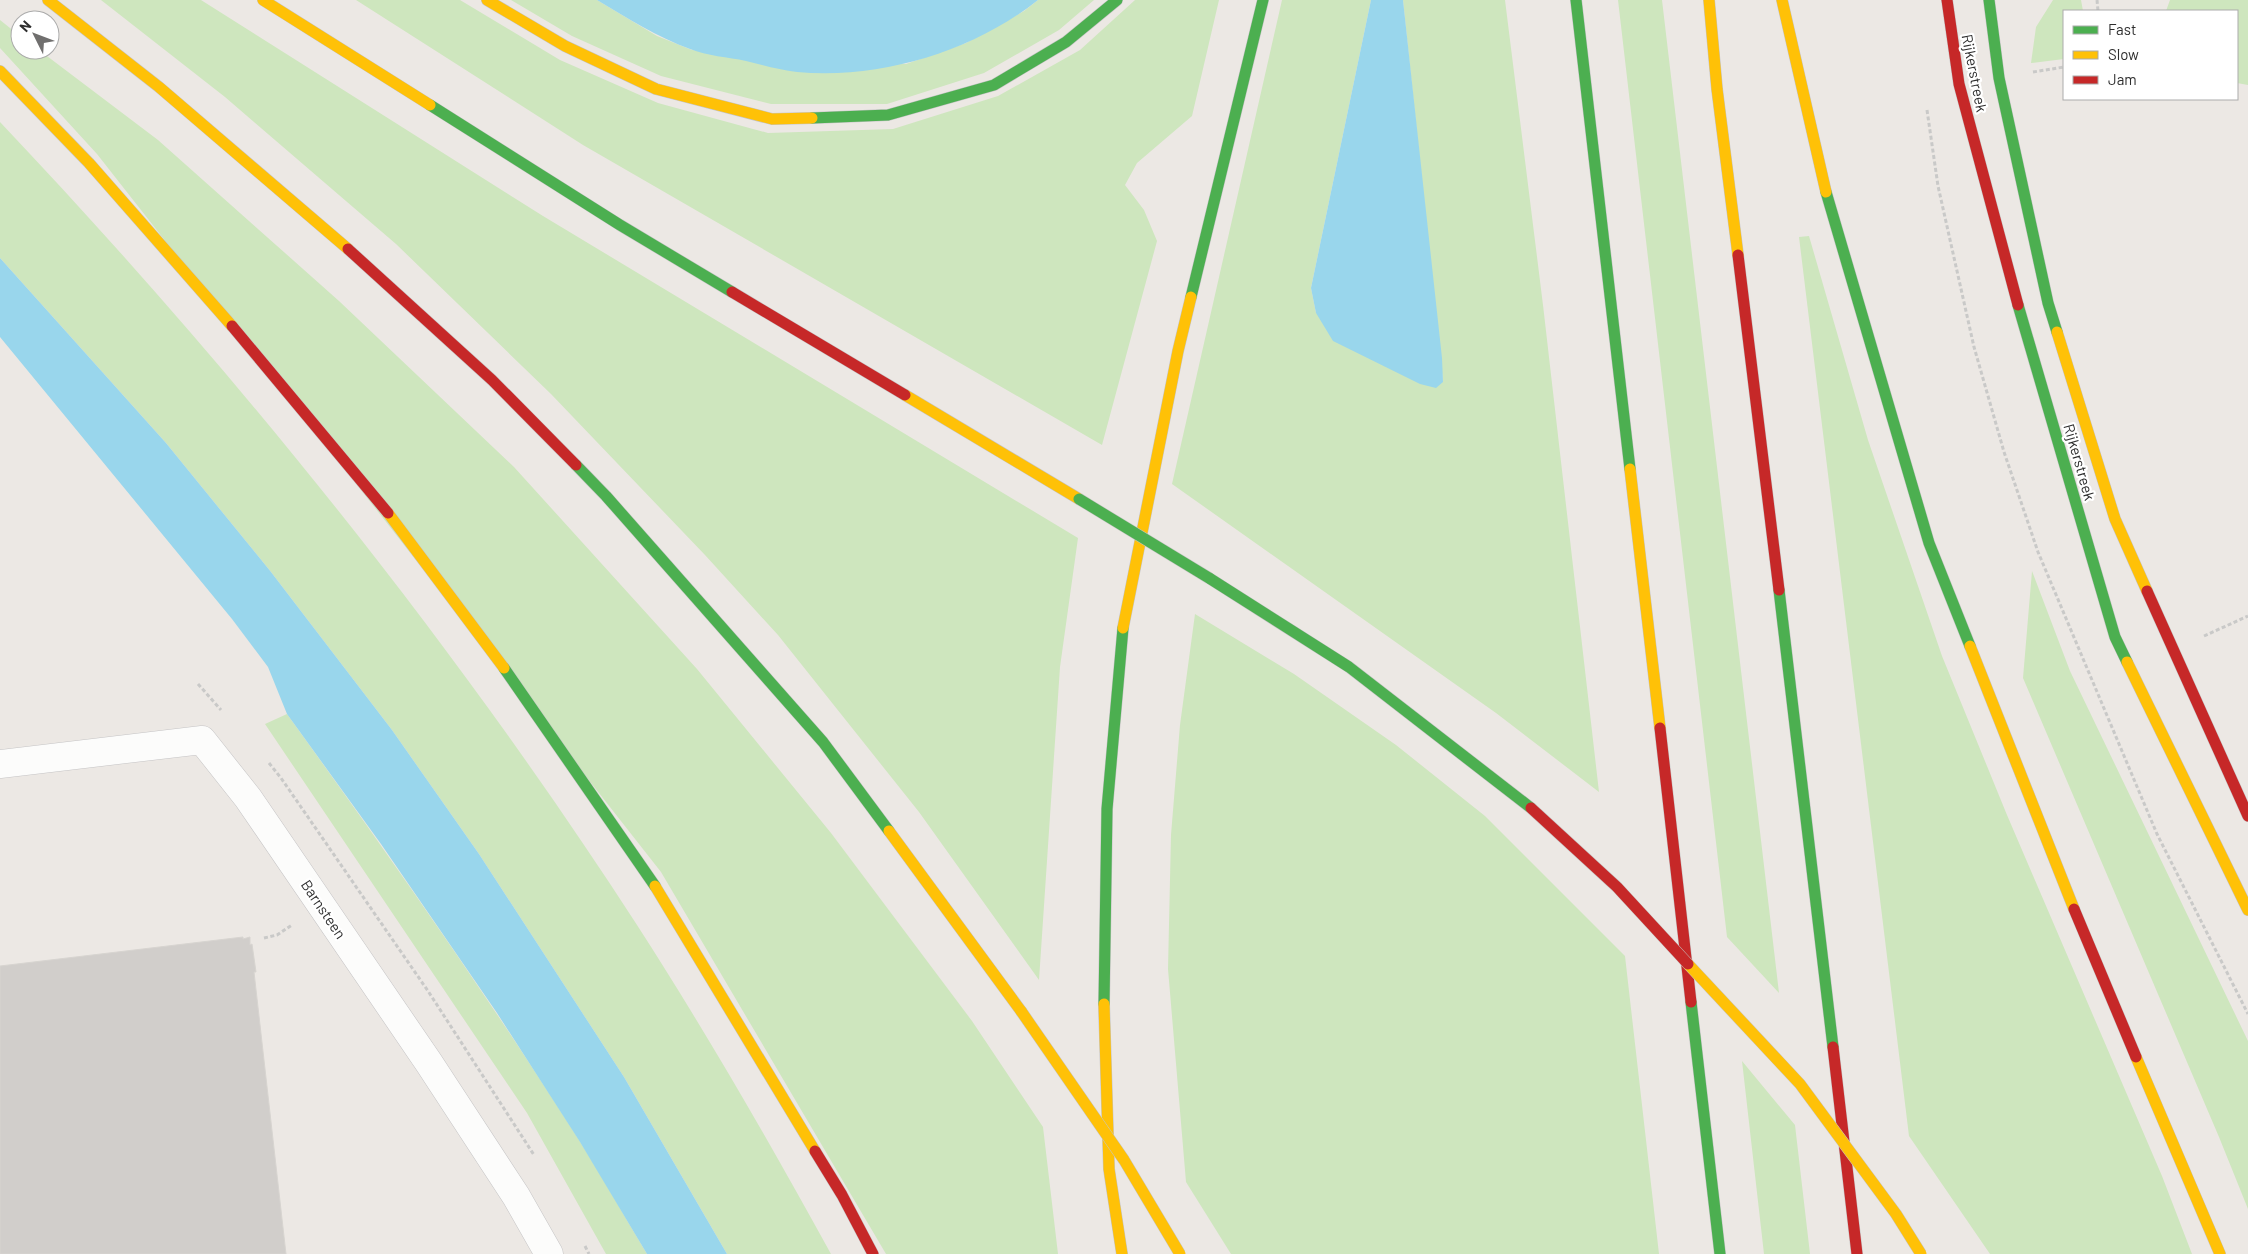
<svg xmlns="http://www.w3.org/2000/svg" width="2248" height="1254" font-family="Barlow,sans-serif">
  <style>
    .green { fill: #cee6be }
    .water { fill: #99d6ec }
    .building { fill: #d1cecb; stroke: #d7d4d0 }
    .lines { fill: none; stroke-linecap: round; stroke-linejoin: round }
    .street-casing { stroke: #c5c4c5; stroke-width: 29 }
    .fast-casing { stroke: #c5c4c5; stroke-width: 12 }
    .slow-casing { stroke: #c5c4c5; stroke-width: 12 }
    .jam-casing { stroke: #c5c4c5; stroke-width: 12 }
    .path { stroke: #c9c9c8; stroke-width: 3; stroke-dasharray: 4 2.5; stroke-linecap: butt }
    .street { stroke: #fcfcfb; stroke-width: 28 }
    .fast { stroke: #4caf50; stroke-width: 11 }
    .slow { stroke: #ffc107; stroke-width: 11 }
    .jam { stroke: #c62828; stroke-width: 11 }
    .fast-bridge-casing { stroke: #c6c5c4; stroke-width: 12; stroke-linecap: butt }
    .slow-bridge-casing { stroke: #c6c5c4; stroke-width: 12; stroke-linecap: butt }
    .jam-bridge-casing { stroke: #c6c5c4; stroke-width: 12; stroke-linecap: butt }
    .fast-bridge { stroke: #4caf50; stroke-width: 11 }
    .slow-bridge { stroke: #ffc107; stroke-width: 11 }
    .jam-bridge { stroke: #c62828; stroke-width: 11 }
    .labels { text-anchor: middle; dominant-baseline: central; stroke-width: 4.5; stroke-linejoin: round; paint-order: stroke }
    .street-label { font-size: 15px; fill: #2e2e2e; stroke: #fff }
  </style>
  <rect width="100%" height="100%" fill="#ece8e4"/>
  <path class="green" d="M 101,0 L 201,0 L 543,216 L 1078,538 L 1060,667 L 1039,980 L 919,812 L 778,635 L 705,555 L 551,394 L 396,244 L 225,97 Z
    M 356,0 L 460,0 L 560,60 L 658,103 L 768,133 L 893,129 L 998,96 L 1080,50 L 1135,0 L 1219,0 L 1192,116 L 1137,163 L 1125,185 L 1144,210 L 1157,241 L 1102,445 L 583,145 Z
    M 511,0 L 597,0 L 657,36 L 692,50 L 906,64 L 966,43 L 1024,11 L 1038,0 L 1094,0 L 1059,30 L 984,73 L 887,104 L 771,104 L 661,76 L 572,36 Z
    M 1282,0 L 1371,0 L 1311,288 L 1316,313 L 1443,382 L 1403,0 L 1505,0 L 1543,305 L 1599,792 L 1496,713 L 1172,484 Z
    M 1618,0 L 1662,0 L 1779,993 L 1727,937 Z
    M 2053,0 L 2081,0 L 2083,11 L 2064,11 L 2064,59 L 2031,63 L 2036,27 Z
    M 2170,0 L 2248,0 L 2248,85 L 2237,83 L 2237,11 L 2166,11 Z
    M 0,20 L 20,36 L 20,50 L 39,50 L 158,140 L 339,301 L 514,467 L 697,669 L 831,833 L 972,1021 L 1043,1127 L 1058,1254 L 886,1254 L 661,872 L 97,154 L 0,48 Z
    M 0,122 C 235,370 451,638 637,925 C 706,1032 770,1143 831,1254 L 727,1254 L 624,1077 L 479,854 L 392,730 L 271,572 L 166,443 L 0,258 Z
    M 1809,236 L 1868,440 L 1942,656 L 2007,815 L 2162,1176 L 2192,1254 L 1990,1254 L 1909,1136 L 1799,237 Z
    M 2032,571 L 2070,671 L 2248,1041 L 2248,1209 L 2219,1137 L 2023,678 Z
    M 1195,614 L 1294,674 L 1396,745 L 1485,816 L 1625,956 L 1659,1254 L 1231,1254 L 1186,1182 L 1168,969 L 1171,835 L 1180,725 Z
    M 287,714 C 388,854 487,995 579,1140 C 603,1178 624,1216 647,1254 L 606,1254 L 527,1113 L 265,724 Z
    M 1742,1061 L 1795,1125 L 1810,1254 L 1764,1254 Z"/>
  <path class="water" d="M 597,0 L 1038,0 C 974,51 880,80 797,72 C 780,70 763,65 746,61 C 728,57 707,56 690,49 C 657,37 627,18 597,0 Z
    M 1371,0 L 1403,0 L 1442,358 L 1443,382 L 1436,388 L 1420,384 L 1333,341 L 1316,313 L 1311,288 Z
    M 0,258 L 166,443 L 271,572 L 392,730 L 479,854 L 624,1077 L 727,1254 L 647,1254 L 580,1142 L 497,1013 L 381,844 L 287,714 L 268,667 L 232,619 L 0,337 Z"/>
  <path class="building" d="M 243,937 L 243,939 L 250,937 L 250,945 L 252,944 L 256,972 L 254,972 L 286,1254 L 0,1254 L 0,966 Z"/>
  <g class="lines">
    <defs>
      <path id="street" d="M 0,764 L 202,740 L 248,798 L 429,1063 L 516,1196 L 549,1254"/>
      <path id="fast" d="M 1576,0 L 1630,469
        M 1989,0 L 1999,78 L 2048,303 L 2057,332
        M 430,105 L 620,225 L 732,292
        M 812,118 L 888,115 L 994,85 L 1066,42 L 1117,0
        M 1826,192 L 1929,543 L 1970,646
        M 1191,297 L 1263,0
        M 2018,305 L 2115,637 L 2127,662
        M 576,465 L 606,496 L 823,742 L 889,831
        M 1209,578 L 1349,667 L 1531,808
        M 1779,590 L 1833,1047
        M 504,668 L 655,886
        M 1691,1002 L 1720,1254
        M 1104,1004 L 1107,809 L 1123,628"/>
      <path id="slow" d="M 48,0 L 159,87 L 348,249
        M 263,0 L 430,105
        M 487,0 L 565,46 L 656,89 L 772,119 L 812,118
        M 1709,0 L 1717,89 L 1738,255
        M 1782,0 L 1826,192
        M 0,71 L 89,163 L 232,326
        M 2057,332 L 2115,519 L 2147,591
        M 905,395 L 1079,499
        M 1630,469 L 1660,728
        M 388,513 L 504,668
        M 1123,628 L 1178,351 L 1191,297
        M 1970,646 L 2074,909
        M 2127,662 L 2248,910
        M 889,831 L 1021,1011
        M 655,886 L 815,1151
        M 1104,1004 L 1109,1169 L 1122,1254
        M 2136,1057 L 2220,1254"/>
      <path id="jam" d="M 1947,0 L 1959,84 L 2018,305
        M 348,249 L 492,380 L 576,465
        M 1738,255 L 1779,590
        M 732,292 L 905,395
        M 232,326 L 388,513
        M 2147,591 L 2248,816
        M 1660,728 L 1691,1002
        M 2074,909 L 2136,1057
        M 1833,1047 L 1857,1254
        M 815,1151 L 842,1195 L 873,1254"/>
    </defs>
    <use href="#street" class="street-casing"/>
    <use href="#fast" class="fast-casing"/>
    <use href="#slow" class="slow-casing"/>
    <use href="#jam" class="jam-casing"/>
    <path class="path" d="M 2097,0 L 2098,11
      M 2033,72 L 2064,67
      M 1927,110 L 1938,186 L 1974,347 L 2004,452 L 2038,552 L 2157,834 L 2248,1014
      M 2204,636 L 2248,616
      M 198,684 L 221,710
      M 269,763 L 281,778 L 428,991 L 534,1155
      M 264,938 L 277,935 L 292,925
      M 585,1246 L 589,1254"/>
    <use href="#street" class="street"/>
    <use href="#fast" class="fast"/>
    <use href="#slow" class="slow"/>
    <use href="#jam" class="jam"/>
    <defs>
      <path id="fast-bridge" d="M 1079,499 L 1209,578"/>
      <path id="slow-bridge" d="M 1688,964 L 1800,1084 L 1896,1214 L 1921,1254
        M 1021,1011 L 1124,1160 L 1180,1254"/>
      <path id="jam-bridge" d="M 1531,808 L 1617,887 L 1688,964"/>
    </defs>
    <use href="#fast-bridge" class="fast-bridge-casing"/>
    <use href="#slow-bridge" class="slow-bridge-casing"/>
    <use href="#jam-bridge" class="jam-bridge-casing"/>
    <use href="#fast-bridge" class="fast-bridge"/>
    <use href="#slow-bridge" class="slow-bridge"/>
    <use href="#jam-bridge" class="jam-bridge"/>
  </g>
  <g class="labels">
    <g class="street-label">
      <text transform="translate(1975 73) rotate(79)">Rijkerstreek</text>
      <text transform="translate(2080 462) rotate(74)">Rijkerstreek</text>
      <text transform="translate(324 909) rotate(56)">Barnsteen</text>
    </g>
  </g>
  <rect x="2063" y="10" width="175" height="90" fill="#ffffff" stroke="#ababab"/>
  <rect x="2073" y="26" width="25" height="8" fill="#4caf50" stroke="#ababab"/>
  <text x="2108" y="35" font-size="15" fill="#2e2e2e">Fast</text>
  <rect x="2073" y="51" width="25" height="8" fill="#ffc107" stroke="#ababab"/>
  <text x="2108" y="60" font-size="15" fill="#2e2e2e">Slow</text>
  <rect x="2073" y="76" width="25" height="8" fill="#c62828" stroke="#ababab"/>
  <text x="2108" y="85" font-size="15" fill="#2e2e2e">Jam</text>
  <g transform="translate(35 35) rotate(312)"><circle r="24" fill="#ffffff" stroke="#ababab"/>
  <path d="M0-4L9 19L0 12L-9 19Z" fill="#706f6e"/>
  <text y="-8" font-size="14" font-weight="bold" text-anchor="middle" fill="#2e2e2e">N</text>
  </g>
</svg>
